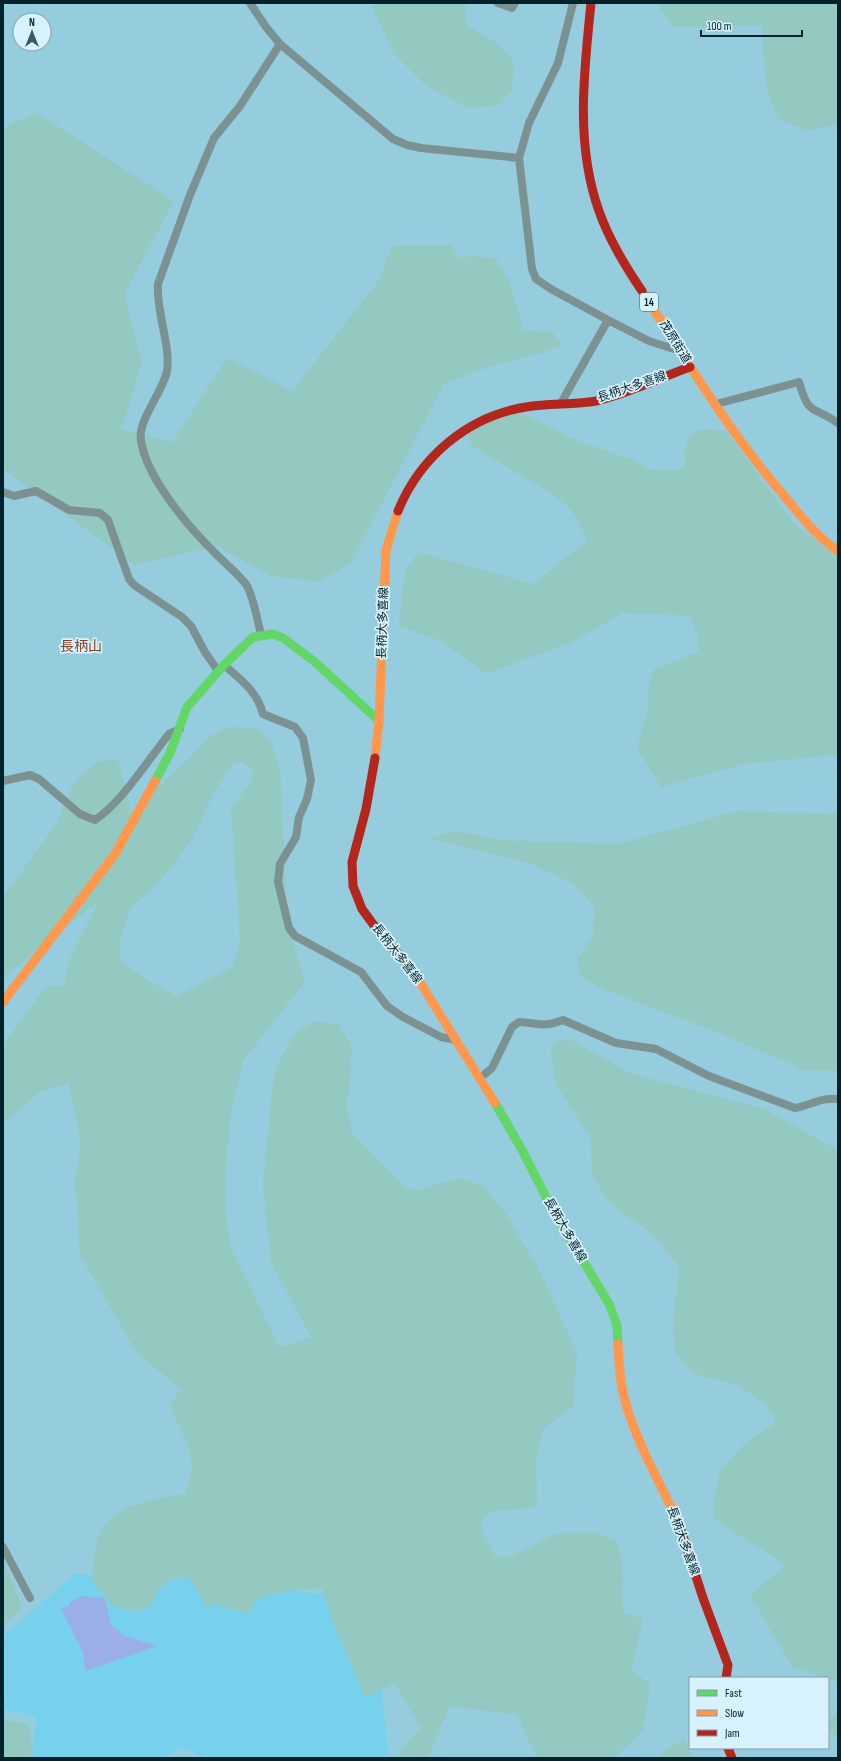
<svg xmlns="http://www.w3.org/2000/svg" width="841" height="1761" font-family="'Sofia Sans Condensed','Noto Sans JP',sans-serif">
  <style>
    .built { fill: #78d1ec }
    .green { fill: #93c9c1; fill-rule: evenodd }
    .water { fill: #9aaee8 }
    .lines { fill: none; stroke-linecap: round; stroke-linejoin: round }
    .street { stroke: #7c9191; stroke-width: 8 }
    .fast { stroke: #63d668; stroke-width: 9 }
    .slow { stroke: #ff974d; stroke-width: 9 }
    .jam { stroke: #b3261e; stroke-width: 9 }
    .labels { text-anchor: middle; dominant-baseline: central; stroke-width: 3.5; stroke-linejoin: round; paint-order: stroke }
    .shield { fill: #d7f2fc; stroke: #41606a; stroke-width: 1 }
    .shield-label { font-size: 11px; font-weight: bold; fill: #01222b }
    .street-label { font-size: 12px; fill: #01222b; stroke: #d7f2fc }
    .quarter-label { font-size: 14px; fill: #844128; stroke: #d7f2fc }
  </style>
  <rect width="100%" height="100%" fill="#95cdde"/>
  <path class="built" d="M 74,1574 L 232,1581 L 340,1597 L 380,1683 L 390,1758 L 199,1758 L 198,1755 L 181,1747 L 164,1758 L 32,1758 L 36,1717 L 3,1709 L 3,1637 Z"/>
  <path class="green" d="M 370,3 L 466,3 L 466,24 L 498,44 L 514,62 L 512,89 L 500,105 L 469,108 L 426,86 L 394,54 Z
    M 656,3 L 838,3 L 838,124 L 808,131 L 778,119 L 766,87 L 762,26 L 674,27 Z
    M 36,112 L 174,201 L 124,295 L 142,362 L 122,429 L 172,443 L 227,358 L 292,391 L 380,279 L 386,260 L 394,245 L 451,245 L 459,258 L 475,256 L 496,259 L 509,281 L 524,330 L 553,332 L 562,346 L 542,353 L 497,364 L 444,384 L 351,563 L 317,582 L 270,576 L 217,546 L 135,565 L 3,469 L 3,128 Z
    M 514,409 L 571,438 L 633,460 L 652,470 L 678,470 L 685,466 L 684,454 L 690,435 L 702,429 L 726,431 L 794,524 L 838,556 L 838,755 L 744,764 L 661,787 L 637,748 L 649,704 L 648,692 L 653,670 L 699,651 L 697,633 L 689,616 L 623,613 L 572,642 L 487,674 L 441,641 L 399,626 L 405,571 L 418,552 L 533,584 L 588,540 L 572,511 L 553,494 L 513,471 L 472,446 L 466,431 Z
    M 227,728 C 237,728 251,726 259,730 C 273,738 277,759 280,772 L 288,927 L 305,982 L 243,1061 L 230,1117 L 226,1170 L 226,1213 L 230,1246 L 280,1348 L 311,1337 L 271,1262 L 263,1185 L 272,1088 L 278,1063 L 296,1032 L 314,1021 L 339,1024 L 352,1048 L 347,1108 L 352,1133 L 403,1185 L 417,1191 L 437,1184 L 463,1178 L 483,1186 L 505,1212 L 539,1270 L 577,1352 L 573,1407 L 542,1430 L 536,1464 L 537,1507 L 489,1512 L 480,1526 L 496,1557 L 511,1556 L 557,1533 L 595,1532 L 618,1542 L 622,1566 L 623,1613 L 643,1619 L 631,1670 L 650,1684 L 643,1730 L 614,1758 L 539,1758 L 536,1757 L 517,1715 L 450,1706 L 428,1758 L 398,1758 L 403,1747 L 421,1728 L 395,1683 L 365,1697 L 333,1623 L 322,1588 L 286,1591 L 258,1598 L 247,1614 L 210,1603 L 209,1611 L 189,1578 L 175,1577 L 157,1592 L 152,1605 L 135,1612 L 113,1606 L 92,1582 C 93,1568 95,1535 105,1525 C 124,1502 157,1499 185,1494 L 192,1472 L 190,1451 L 170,1405 L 181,1389 L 137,1353 L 80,1255 L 75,1181 L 81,1142 L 69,1083 L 40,1092 L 3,1124 L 3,1045 L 47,985 L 64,986 L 69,960 L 98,902 L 3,978 L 3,897 L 57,823 L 69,792 L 81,775 L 97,762 L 118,759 L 131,812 L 191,757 L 210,736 ZM 241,762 L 252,768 L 252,780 L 231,809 L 240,938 L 233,967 L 176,996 L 141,976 L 120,960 L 120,941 L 130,908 L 149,893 L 174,864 L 194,836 L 213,795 L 231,765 Z
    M 737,811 L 838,814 L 838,1071 L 807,1071 L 721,1034 L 605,990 L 581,977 L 577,960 L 593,935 L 595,908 L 574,884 L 529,863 L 427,838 L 456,831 L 503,840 L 618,844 Z
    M 569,1039 L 630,1073 L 764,1109 L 838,1150 L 837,1682 L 792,1667 L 750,1595 L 786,1565 C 762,1549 737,1536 714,1518 L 714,1501 L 720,1471 L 745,1443 L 776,1422 L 766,1405 L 738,1385 L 692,1373 L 676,1352 L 673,1325 L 679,1266 L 656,1238 L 637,1222 L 620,1212 L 605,1197 L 592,1174 L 591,1139 L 555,1082 L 551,1052 L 557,1041 Z
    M 3,1558 L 22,1608 L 3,1625 Z
    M 838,1711 L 838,1737 L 828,1731 L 828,1720 Z
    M 3,1720 L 28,1724 L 33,1750 L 30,1758 L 3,1758 Z
    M 684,1739 L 693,1758 L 660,1758 L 664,1751 Z"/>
  <path class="water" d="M 83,1596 L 93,1598 L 102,1597 L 106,1602 L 111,1625 L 125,1636 L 157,1646 L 86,1671 L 84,1665 L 84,1655 L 61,1609 L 70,1605 L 70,1602 Z"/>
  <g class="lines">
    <path class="street" d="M 250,3 L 266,27 L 280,44 L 393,139 L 407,145 L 421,148 L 519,158
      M 498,3 L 512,8 L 515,3
      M 573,3 L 558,63 L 529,123 L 519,158 L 532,269 L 536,279 L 551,289 L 608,320 L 649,341 L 680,351
      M 561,403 L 608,320
      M 716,404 L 799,382 C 809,417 812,405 838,423
      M 3,492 L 14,496 L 36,491 L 69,510 L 100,513 L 108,520 L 129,579 L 134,585 L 182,617 L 191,626 L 205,652 L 218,671
      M 261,635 C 258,622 253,596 247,586 C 241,576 221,560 213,551 C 187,525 147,478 141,441 C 137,421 163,392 167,371 C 171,346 156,313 158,284 L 190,195 L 214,138 L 240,106 L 280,44
      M 224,665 C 241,680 257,691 263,714 L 295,727 L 303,738 L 311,780 L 307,799 L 299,817 L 296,837 L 280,864 L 278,882 L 289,928 L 295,936 L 361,972 L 387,1006 L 403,1017 L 441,1037 L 456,1040
      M 3,781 L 30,775 L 39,779 L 80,814 L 95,820 C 122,802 148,760 169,734 L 180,729
      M 480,1078 L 492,1068 L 512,1027 L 519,1022 C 539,1023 543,1028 563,1020 L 616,1043 L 656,1049 L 709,1076 L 795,1108 C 811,1105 822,1097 838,1099
      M 3,1547 L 30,1598"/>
    <path class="fast" d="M 155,781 L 170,753 L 187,707 L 224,665 L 253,637 L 273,634 L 283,638 L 315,662 L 379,721
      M 495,1103 L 522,1150 L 551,1207 L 609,1304 L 617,1325 L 618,1344"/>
    <path class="slow" d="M 642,291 C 686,360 728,430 781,492 C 798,513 815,535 838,551
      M 375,758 L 379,721 L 386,550 L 398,511
      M 403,959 L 413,971 L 495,1103
      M 3,1002 L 115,854 L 155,781
      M 618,1344 C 619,1364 620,1384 626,1404 C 637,1444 662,1486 679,1524"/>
    <path class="jam" d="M 591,3 C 584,72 575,144 599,211 C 609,240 625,266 642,291
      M 398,511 C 420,457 468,416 526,407 C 549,403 573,405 596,401 C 628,394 659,378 690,367
      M 375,758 L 366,809 L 352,862 L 353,886 L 362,909 L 381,935 L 403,959
      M 679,1524 L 703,1598 L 728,1665 L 726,1678
      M 728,1748 L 732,1758"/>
  </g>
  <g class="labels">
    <rect class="shield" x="640" y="293" width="18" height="18" rx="3"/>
    <g class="shield-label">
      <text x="649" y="302">14</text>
    </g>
    <g class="street-label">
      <text transform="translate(675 342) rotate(58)">茂原街道</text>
      <text transform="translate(632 387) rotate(-19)">長柄大多喜線</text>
      <text transform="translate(383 623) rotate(-88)">長柄大多喜線</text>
      <text transform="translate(397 954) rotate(52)">長柄大多喜線</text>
      <text transform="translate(565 1230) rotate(60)">長柄大多喜線</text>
      <text transform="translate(683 1541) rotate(70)">長柄大多喜線</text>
    </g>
    <g class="quarter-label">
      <text x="81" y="646">長柄山</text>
    </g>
  </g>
  <rect width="841" height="1761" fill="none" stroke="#01222b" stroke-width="8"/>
  <rect x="689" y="1677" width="140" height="72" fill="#d7f2fc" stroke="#819fa8"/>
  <rect x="697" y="1690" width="20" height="6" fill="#63d668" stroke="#819fa8"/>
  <text x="725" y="1697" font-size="12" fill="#01222b">Fast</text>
  <rect x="697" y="1710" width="20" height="6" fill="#ff974d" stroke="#819fa8"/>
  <text x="725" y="1717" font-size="12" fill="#01222b">Slow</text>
  <rect x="697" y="1730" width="20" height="6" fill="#b3261e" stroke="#819fa8"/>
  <text x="725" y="1737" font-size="12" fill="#01222b">Jam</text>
  <g transform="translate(32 32)"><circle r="19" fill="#d7f2fc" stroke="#819fa8"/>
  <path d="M0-3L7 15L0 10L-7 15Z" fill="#355e6a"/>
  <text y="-6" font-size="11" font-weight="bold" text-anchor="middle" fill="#01222b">N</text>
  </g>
  <path d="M701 30v6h101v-6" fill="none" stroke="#01222b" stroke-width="2"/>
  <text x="707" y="30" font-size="12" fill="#01222b" stroke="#d7f2fc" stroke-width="3" paint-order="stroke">100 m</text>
</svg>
